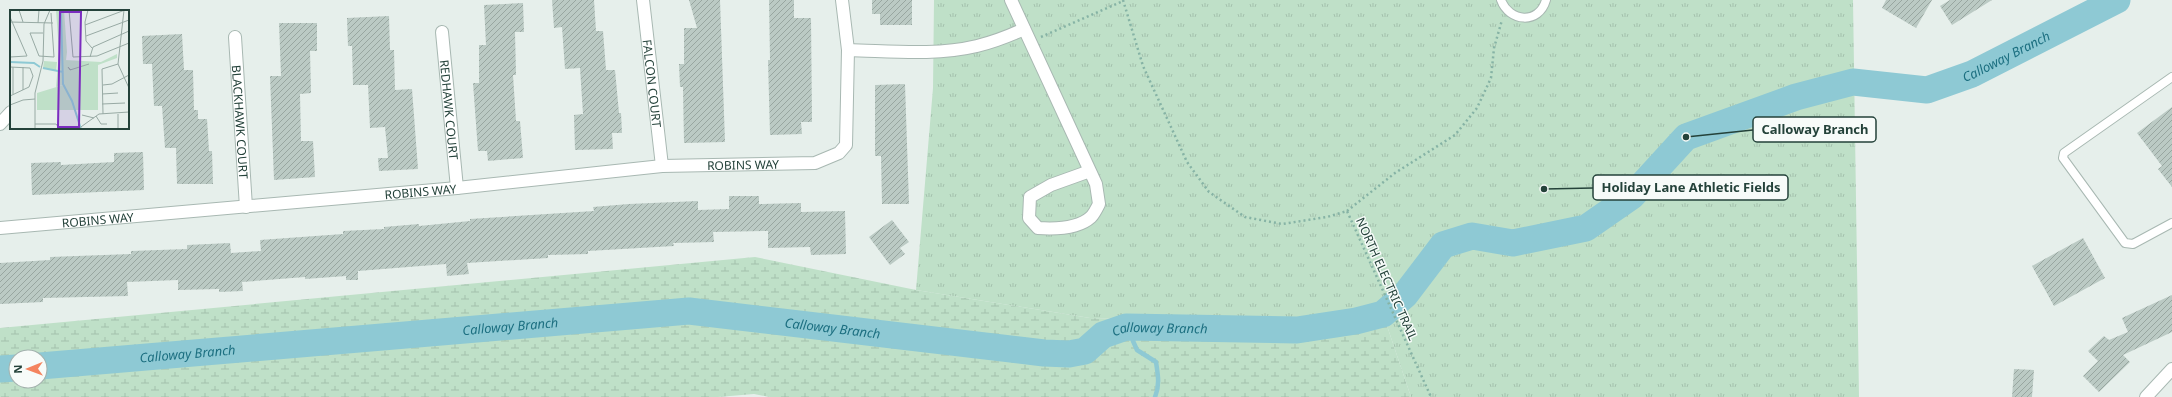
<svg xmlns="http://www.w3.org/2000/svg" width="2172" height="397" font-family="'Noto Sans',sans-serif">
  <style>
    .wetland { fill: url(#wetland-marsh); fill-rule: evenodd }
    .park { fill: url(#park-tufts) }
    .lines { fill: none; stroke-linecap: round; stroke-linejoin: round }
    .stream { stroke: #8ec9d4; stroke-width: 4.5 }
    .river { stroke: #8ec9d4; stroke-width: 27 }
    .building { fill: url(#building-hatch) }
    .service-casing { stroke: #a8b8b2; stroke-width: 10 }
    .minor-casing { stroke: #a8b8b2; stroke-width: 14 }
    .path { stroke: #86b3a5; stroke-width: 2.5; stroke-dasharray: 2 3; stroke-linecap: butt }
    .service { stroke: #fff; stroke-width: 8 }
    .minor { stroke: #fff; stroke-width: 12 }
    .labels { text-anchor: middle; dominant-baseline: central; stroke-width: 3; stroke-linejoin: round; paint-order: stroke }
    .street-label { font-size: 12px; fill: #24423a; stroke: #f7fbf9 }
    .water-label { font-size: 13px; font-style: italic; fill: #1c6f80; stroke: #f7fbf9 }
    .inset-river { fill: none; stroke: #8ec9d4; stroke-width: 2 }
    .inset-road { fill: none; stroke: #98aaa4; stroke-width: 1 }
    .view { fill: #7b2cbf; fill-opacity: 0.15; stroke: #7b2cbf; stroke-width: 2 }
    .inset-edge { fill: none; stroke: #24423a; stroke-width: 2 }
    .leader { fill: none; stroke: #24423a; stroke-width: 1.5 }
    .callout-dot { fill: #24423a; stroke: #f7fbf9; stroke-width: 1.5 }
    .callout { fill: #f7fbf9; stroke: #24423a; stroke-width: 1.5 }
    .callout-label { font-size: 13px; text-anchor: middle; font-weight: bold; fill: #24423a }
  </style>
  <defs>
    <pattern id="wetland-marsh" width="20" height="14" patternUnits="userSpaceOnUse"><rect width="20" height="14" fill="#bfe0c8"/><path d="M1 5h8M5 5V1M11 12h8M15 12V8" fill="none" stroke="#a4c1ad"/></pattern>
    <pattern id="park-tufts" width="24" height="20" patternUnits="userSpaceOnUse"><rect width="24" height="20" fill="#bfe0c8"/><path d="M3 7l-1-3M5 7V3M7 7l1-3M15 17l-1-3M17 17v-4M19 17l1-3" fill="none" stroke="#a4c1ad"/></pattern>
    <pattern id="building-hatch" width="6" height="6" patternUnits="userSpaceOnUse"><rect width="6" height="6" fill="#bbcac4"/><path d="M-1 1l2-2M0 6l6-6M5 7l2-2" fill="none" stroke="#98a6a0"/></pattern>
  </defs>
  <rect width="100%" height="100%" fill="#e6efeb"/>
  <path class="wetland" d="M 755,257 L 916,290 L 1090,318 L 1292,323 L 1381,308 L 1411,397 L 770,397 L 754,394 L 718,397 L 0,397 L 0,328 ZM 16,357 L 40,357 L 40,381 L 16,381 Z"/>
  <path class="park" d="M 934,0 L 1853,0 L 1859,397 L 1411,397 L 1381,308 L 1292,323 L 1090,318 L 916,290 L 933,88 Z"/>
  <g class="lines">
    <path class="stream" d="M 1140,328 L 1136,331 L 1133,341 L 1137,350 L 1156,362 C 1158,375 1160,385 1155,397"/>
    <g class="river">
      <path id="s1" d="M 40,366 L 689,311 L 1044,353 L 1069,354 L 1085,351 L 1103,335 L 1126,327 L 1297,330 L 1356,321 L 1383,314 L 1405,295 L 1443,245 L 1472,236 L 1513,243 L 1586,228 L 1632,196 L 1686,137 L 1796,97 L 1853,82 L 1927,90 L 1972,74 L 2117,0"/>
      <path d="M 0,369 L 16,368"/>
    </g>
  </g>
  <path class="building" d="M 552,0 L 594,0 L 596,31 L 603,31 L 606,70 L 615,70 L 619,113 L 621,113 L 622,133 L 612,133 L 613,149 L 575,150 L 574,115 L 583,114 L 580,68 L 565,69 L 562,27 L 554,28 Z
    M 689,0 L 720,0 L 725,142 L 684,143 L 683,87 L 680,87 L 679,64 L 684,64 L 684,28 L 697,28 Z
    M 769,0 L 794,0 L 794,18 L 811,18 L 812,122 L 801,122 L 802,134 L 770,135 L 768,60 L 770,60 Z
    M 872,0 L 912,0 L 912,25 L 880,25 L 880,14 L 872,14 Z
    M 1886,0 L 1932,0 L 1916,28 L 1882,8 Z
    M 1950,0 L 1992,0 L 1952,25 L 1940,6 Z
    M 523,3 L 524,32 L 515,32 L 516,75 L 513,75 L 516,121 L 520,121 L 523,158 L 488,161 L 487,151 L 478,151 L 473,83 L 479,83 L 479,45 L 486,45 L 484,5 Z
    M 389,16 L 390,50 L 394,50 L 395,90 L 412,89 L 418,169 L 379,171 L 378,158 L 388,158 L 385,127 L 370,128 L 368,85 L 353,85 L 352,46 L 348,46 L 347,18 Z
    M 279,23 L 317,23 L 317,51 L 310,51 L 311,93 L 300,94 L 301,141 L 313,141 L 315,177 L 274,180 L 270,76 L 281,76 Z
    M 182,34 L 184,70 L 193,70 L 194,110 L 198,110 L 198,119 L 207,119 L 209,151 L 212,151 L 213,184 L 177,184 L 176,148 L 165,148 L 162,106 L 154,106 L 152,64 L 143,64 L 142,36 Z
    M 905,84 L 909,204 L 882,204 L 881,156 L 875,156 L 875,85 Z
    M 2172,107 L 2172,187 L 2158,169 L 2162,166 L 2137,133 Z
    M 143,152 L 144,190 L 32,195 L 31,163 L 61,162 L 61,165 L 114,162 L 114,153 Z
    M 729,196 L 759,196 L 759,204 L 801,203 L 801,212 L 845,211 L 846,254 L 811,255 L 810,247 L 768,248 L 768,231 L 713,232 L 714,242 L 673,243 L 674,246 L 588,251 L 588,254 L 548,255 L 548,258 L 467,263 L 469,274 L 447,276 L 446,264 L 358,271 L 358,280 L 346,280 L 346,276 L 305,279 L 305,277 L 242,282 L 243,291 L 219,292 L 219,289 L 178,290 L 178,280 L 127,282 L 128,296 L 43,298 L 43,302 L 0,304 L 0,263 L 50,260 L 50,257 L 131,254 L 131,251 L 187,249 L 187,245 L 230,243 L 231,253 L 261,251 L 260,240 L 343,234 L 343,231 L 384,229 L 384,227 L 419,224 L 419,226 L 470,221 L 470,219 L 594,211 L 593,207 L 629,204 L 698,201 L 698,210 L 729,209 Z
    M 892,220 L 909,242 L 900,248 L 905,254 L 890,265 L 869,237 Z
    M 2083,238 L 2105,278 L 2054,306 L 2032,266 Z
    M 2172,295 L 2172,332 L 2123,355 L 2130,362 L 2099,392 L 2083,376 L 2098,361 L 2088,351 L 2104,336 L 2109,340 L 2128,332 L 2122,318 Z
    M 2014,369 L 2034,370 L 2032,397 L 2012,397 Z"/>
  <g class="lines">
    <defs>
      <path id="service" d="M 1501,0 C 1509,22 1539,25 1546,0
        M 2172,77 L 2064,153 L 2063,158 L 2125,243 L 2133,244 L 2172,223"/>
      <g id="minor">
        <path id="s2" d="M 643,0 L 662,166"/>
        <path d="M 1011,0 L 1090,171 L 1096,184 L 1099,204 C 1097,208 1094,214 1091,217 C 1078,229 1053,229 1038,228 L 1029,218 L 1030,197 L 1051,185 L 1090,171"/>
        <path id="s3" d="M 442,32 L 457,188"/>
        <path id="s4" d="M 235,37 L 246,207"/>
        <path d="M 848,50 C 891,51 935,56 977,46 C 993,42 1009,36 1024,29"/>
        <path d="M 0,124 L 11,112"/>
        <path id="s5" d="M 0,228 L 457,188 L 662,166 L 815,163 L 839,153 L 846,145 L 848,50 L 842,0"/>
        <path d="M 2146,397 L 2172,369"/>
      </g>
    </defs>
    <use href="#service" class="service-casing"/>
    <use href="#minor" class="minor-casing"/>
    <path class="path" d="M 1123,0 L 1143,66 L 1187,162 L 1209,192 L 1245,217 L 1282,224 L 1327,217 L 1347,211 L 1431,397
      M 1041,37 L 1123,1
      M 1347,211 L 1395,173 L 1455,135 L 1477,108 L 1491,78 L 1494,48 L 1502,20"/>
    <use href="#service" class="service"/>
    <use href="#minor" class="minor"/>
  </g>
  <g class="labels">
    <g class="street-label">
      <text stroke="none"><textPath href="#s2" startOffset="84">FALCON COURT</textPath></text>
      <text stroke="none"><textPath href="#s3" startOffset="78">REDHAWK COURT</textPath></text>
      <text stroke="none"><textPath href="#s4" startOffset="85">BLACKHAWK COURT</textPath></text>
      <text stroke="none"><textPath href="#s5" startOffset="746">ROBINS WAY</textPath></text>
      <text stroke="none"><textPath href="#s5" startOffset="422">ROBINS WAY</textPath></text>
      <text stroke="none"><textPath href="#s5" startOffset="98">ROBINS WAY</textPath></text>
      <text transform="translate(1387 279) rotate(66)">NORTH ELECTRIC TRAIL</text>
    </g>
    <g class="water-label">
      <text stroke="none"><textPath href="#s1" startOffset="2068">Calloway Branch</textPath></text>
      <text stroke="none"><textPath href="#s1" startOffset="472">Calloway Branch</textPath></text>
      <text stroke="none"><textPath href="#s1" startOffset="796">Calloway Branch</textPath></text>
      <text stroke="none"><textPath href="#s1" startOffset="1132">Calloway Branch</textPath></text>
      <text stroke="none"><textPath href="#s1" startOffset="148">Calloway Branch</textPath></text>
    </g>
  </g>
  <g transform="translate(10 10)">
    <rect width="119" height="119" fill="#e6efeb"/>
    <path d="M 34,51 L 47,52 L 46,61 L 33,58 Z" fill="#bfe0c8"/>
    <path d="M 46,0 L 54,0 L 57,42 L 53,75 L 46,77 L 49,42 Z" fill="#bfe0c8"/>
    <path d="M 107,44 L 107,48 L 88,55 L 88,100 L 27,100 L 27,83 L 53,75 L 55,50 L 91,52 Z" fill="#bfe0c8"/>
    <path class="inset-river" d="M 51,0 L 53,74 L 62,91 L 71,119M 0,52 L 24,53 L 30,57M 33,58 L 53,62"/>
    <path class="inset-road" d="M 9,0 L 13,12M 59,0 L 63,47 L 87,46 L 119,33M 78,0 L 75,12 L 76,31 L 82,38M 114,0 L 108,54 L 119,78M 0,7 L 17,46 L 0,47M 0,12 L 43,13M 28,13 L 29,0M 75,15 L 115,0M 33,23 L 20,23 L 29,46 L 44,47 L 41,3M 76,26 L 119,10M 80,47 L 83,37 L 119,21M 0,57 L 20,58 L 23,66 L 19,77 L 0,86M 61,60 L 58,57 L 60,60 L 79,54M 93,75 L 102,74 L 119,65M 13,80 L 13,57M 3,84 L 3,57M 92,84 L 108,83M 92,94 L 115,93M 0,95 L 13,90 L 25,89M 93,104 L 92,59 L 108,54M 72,105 L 84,108M 86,106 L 91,114 L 97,114M 25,114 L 46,114 L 50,119M 25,119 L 25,83 L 33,51 L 34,14 L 40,0M 68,119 L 89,104 L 119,102M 108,119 L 108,104"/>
    <path class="view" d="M 50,2 L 71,2 L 69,117 L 48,117 Z"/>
    <rect width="119" height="119" class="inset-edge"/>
  </g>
  <path class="leader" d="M1686 137L1753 130M1544 189L1593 188"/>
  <g class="callout-dot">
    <circle cx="1686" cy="137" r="4"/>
    <circle cx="1544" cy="189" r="4"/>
  </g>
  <g class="callout">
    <rect x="1753" y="117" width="123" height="25" rx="4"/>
    <rect x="1593" y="175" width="195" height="25" rx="4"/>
  </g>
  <g class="callout-label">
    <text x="1815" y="134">Calloway Branch</text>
    <text x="1691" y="192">Holiday Lane Athletic Fields</text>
  </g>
  <g transform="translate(28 369) rotate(269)"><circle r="19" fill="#f7fbf9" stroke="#a3b1ad"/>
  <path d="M0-3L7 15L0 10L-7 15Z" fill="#f4845f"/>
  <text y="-6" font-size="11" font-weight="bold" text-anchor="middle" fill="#24423a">N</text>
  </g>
</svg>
